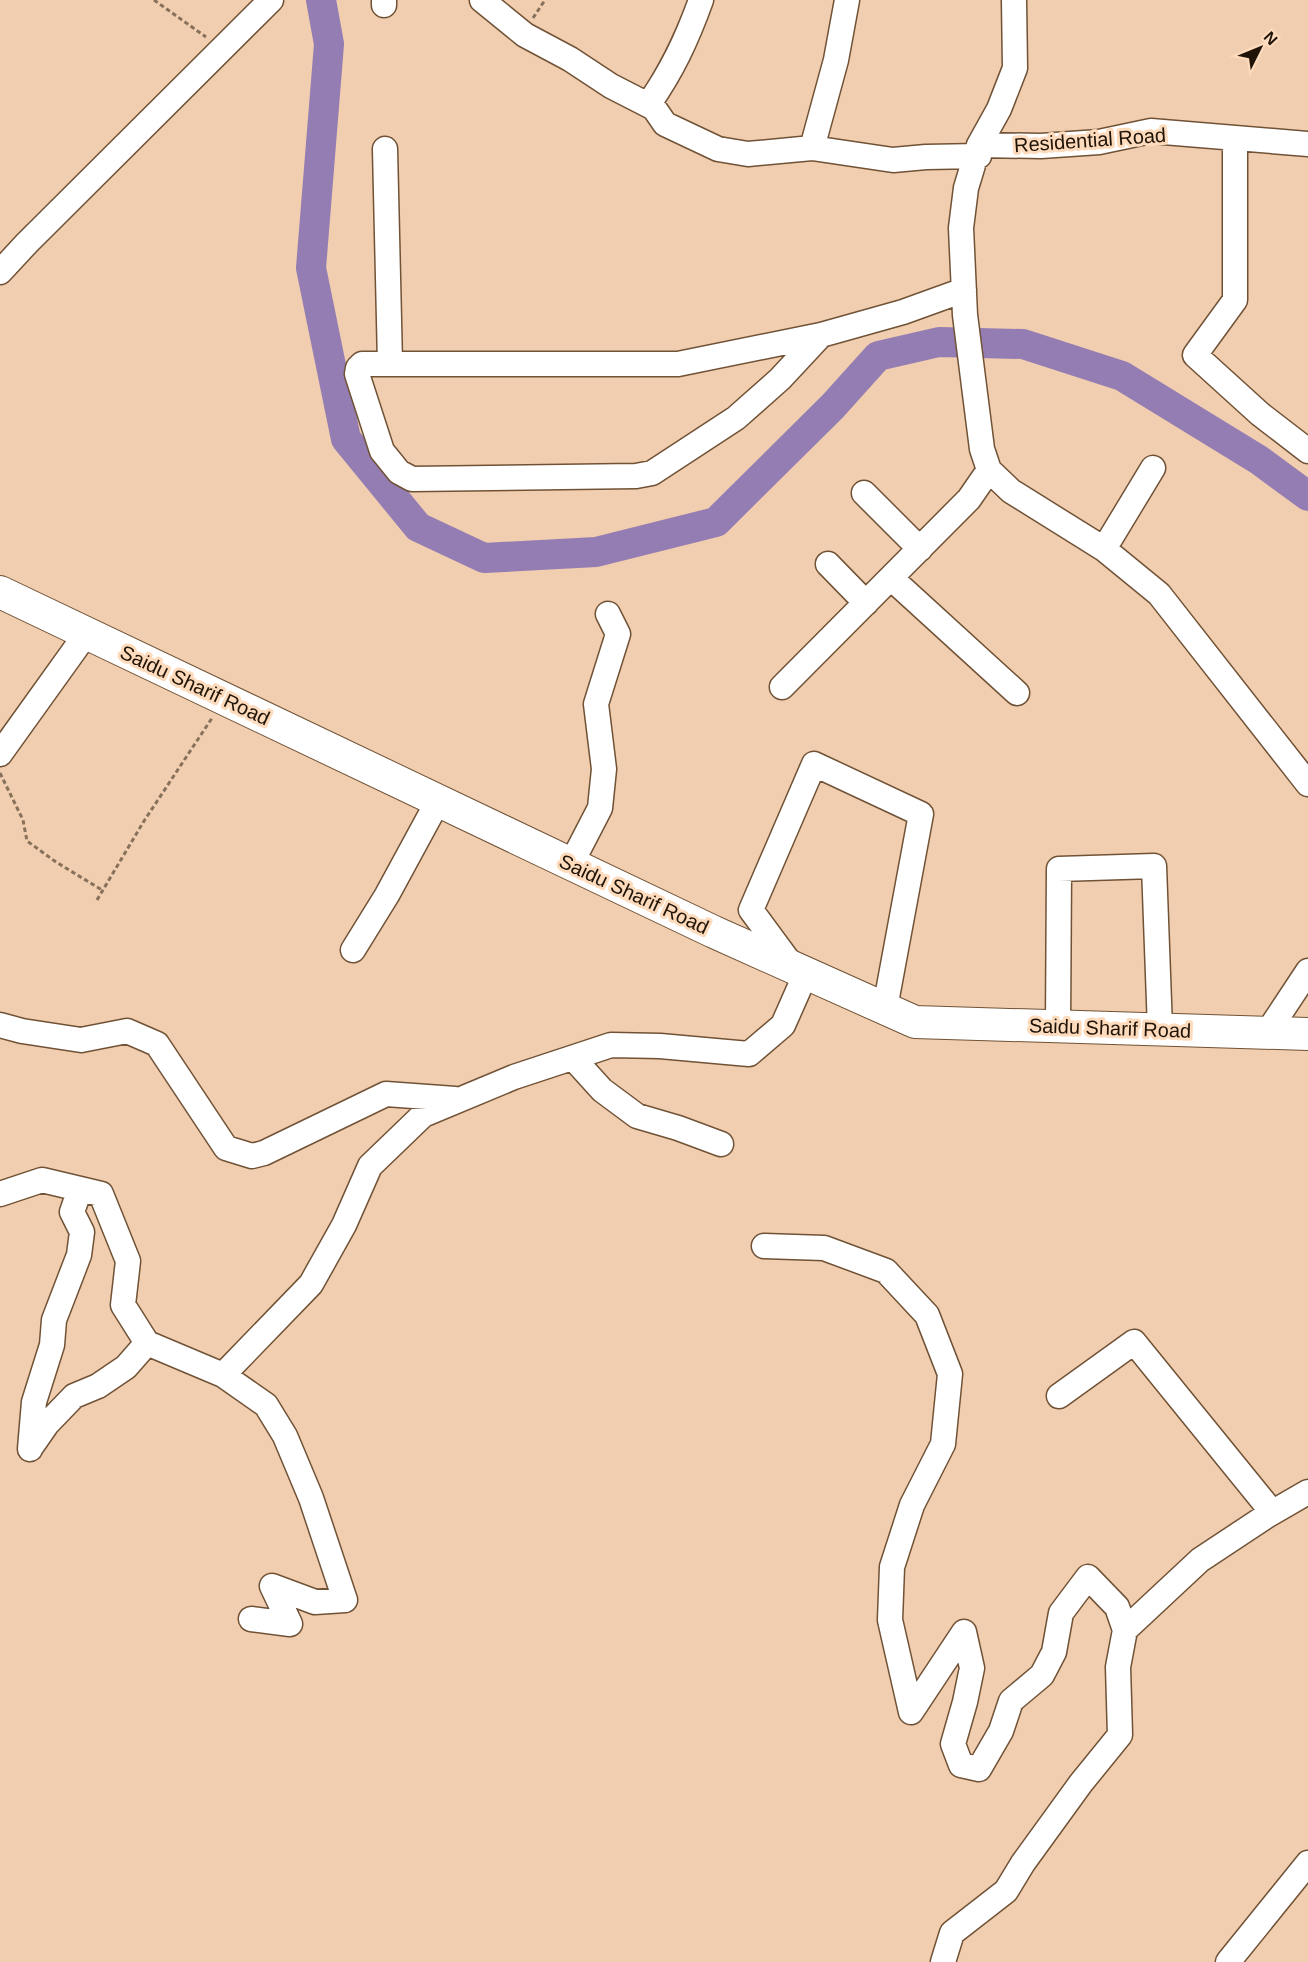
<svg xmlns="http://www.w3.org/2000/svg" width="1308" height="1962" font-family="Helvetica,sans-serif">
  <style>
    .lines { fill: none; stroke-linecap: round; stroke-linejoin: round }
    .river { stroke: #947db3; stroke-width: 30 }
    .minor-casing { stroke: #705236; stroke-width: 27 }
    .major-casing { stroke: #705236; stroke-width: 34 }
    .path { stroke: #88715b; stroke-width: 3; stroke-dasharray: 4.5 3; stroke-linecap: butt }
    .minor { stroke: #fff; stroke-width: 24 }
    .major { stroke: #fff; stroke-width: 32 }
    .labels { text-anchor: middle; dominant-baseline: central; stroke-width: 6; stroke-linejoin: round; paint-order: stroke }
    .street-label { font-size: 20px; fill: #201408; stroke: #fedbbc }
  </style>
  <rect width="100%" height="100%" fill="#f1ceaf"/>
  <g class="lines">
    <path class="river" d="M 321,0 L 329,44 L 311,268 L 346,439 L 418,527 L 484,558 L 596,552 L 716,522 L 833,406 L 878,356 L 939,342 L 1023,344 L 1122,376 L 1259,460 L 1308,496"/>
    <defs>
      <path id="minor" d="M 482,0 L 525,35 L 570,59 L 611,86 L 654,108 L 665,124 L 718,149 L 748,154 L 812,148 L 893,160 L 926,157 L 979,156
        M 1014,0 L 1015,68 L 999,109 L 979,145 L 966,188 L 961,228 L 965,315 L 982,449 L 989,470 L 1011,491 L 1104,549 L 1159,594 L 1308,784
        M 384,5 L 384,0
        M 648,105 C 672,71 687,39 701,0
        M 1235,138 L 1235,300 L 1195,355 L 1260,414 L 1308,451
        M 979,145 L 1041,146 L 1099,142 L 1151,131 L 1308,144
        M 812,148 L 836,60 L 847,0
        M 385,149 L 390,363
        M 0,272 L 27,243 L 271,0
        M 821,335 L 780,379 L 736,418 L 652,473 L 636,476 L 412,479 L 399,472 L 382,451 L 357,374 L 358,368 L 362,364 L 678,364 L 821,335 L 903,312 L 964,290
        M 864,493 L 920,549
        M 1104,549 L 1153,468
        M 828,564 L 866,603
        M 891,578 L 1017,693
        M 782,687 L 969,499 L 989,470
        M 0,754 L 86,634
        M 571,864 L 600,808 L 604,769 L 596,704 L 618,634 L 608,614
        M 353,950 L 387,895 L 438,801
        M 793,967 L 751,910 L 814,764 L 921,814 L 885,1008
        M 0,1025 L 22,1031 L 81,1040 L 127,1031 L 157,1044 L 226,1148 L 252,1156 L 264,1153 L 386,1094 L 455,1099
        M 1058,1026 L 1059,869 L 1154,866 L 1160,1029
        M 1267,1033 L 1308,971
        M 573,1058 L 602,1090 L 637,1116 L 678,1128 L 721,1144
        M 0,1194 L 42,1180 L 101,1194 L 128,1261 L 123,1305 L 147,1343 L 223,1375 L 311,1284 L 344,1225 L 370,1166 L 423,1115 L 514,1077 L 611,1045 L 660,1046 L 749,1054 L 783,1025 L 806,973
        M 764,1246 L 824,1248 L 886,1271 L 927,1315 L 950,1374 L 943,1444 L 912,1505 L 892,1567 L 890,1620 L 911,1712 L 964,1632 L 972,1668 L 965,1702 L 953,1744 L 961,1765 L 979,1769 L 1001,1731 L 1011,1701 L 1042,1675 L 1054,1652 L 1061,1613 L 1088,1577 L 1117,1607 L 1125,1630
        M 223,1375 L 266,1405 L 285,1436 L 311,1498 L 345,1600 L 315,1602 L 272,1586 L 290,1624 L 251,1619
        M 1059,1396 L 1134,1342 L 1272,1512
        M 31,1447 L 47,1424 L 74,1396 L 98,1386 L 126,1367 L 147,1343
        M 30,1449 L 34,1402 L 52,1345 L 54,1320 L 79,1255 L 82,1232 L 72,1212 L 80,1189
        M 943,1962 L 952,1933 L 1006,1891 L 1023,1863 L 1081,1783 L 1120,1735 L 1118,1667 L 1125,1630 L 1200,1560 L 1268,1515 L 1308,1492
        M 1228,1962 L 1308,1863"/>
      <path id="major" d="M 0,592 L 714,932 L 915,1022 L 1308,1034"/>
    </defs>
    <use href="#minor" class="minor-casing"/>
    <use href="#major" class="major-casing"/>
    <path class="path" d="M 154,0 L 206,37
      M 533,18 L 545,0
      M 0,773 L 23,820 L 27,841 L 56,862 L 102,890
      M 97,900 L 144,821 L 212,718"/>
    <use href="#minor" class="minor"/>
    <use href="#major" class="major"/>
  </g>
  <g class="labels">
    <g class="street-label">
      <text transform="translate(1090 140) rotate(-4)">Residential Road</text>
      <text transform="translate(195 685) rotate(25)">Saidu Sharif Road</text>
      <text transform="translate(634 894) rotate(25)">Saidu Sharif Road</text>
      <text transform="translate(1110 1028) rotate(2)">Saidu Sharif Road</text>
    </g>
  </g>
  <g transform="translate(1260 48) rotate(47)" stroke="#fedbbc" stroke-width="4.5" paint-order="stroke">
  <path d="M0-4.5L10 22L0 15L-10 22Z" fill="#201408"/>
  <text y="-9" font-size="16" font-weight="bold" text-anchor="middle" fill="#201408">N</text>
  </g>
</svg>
